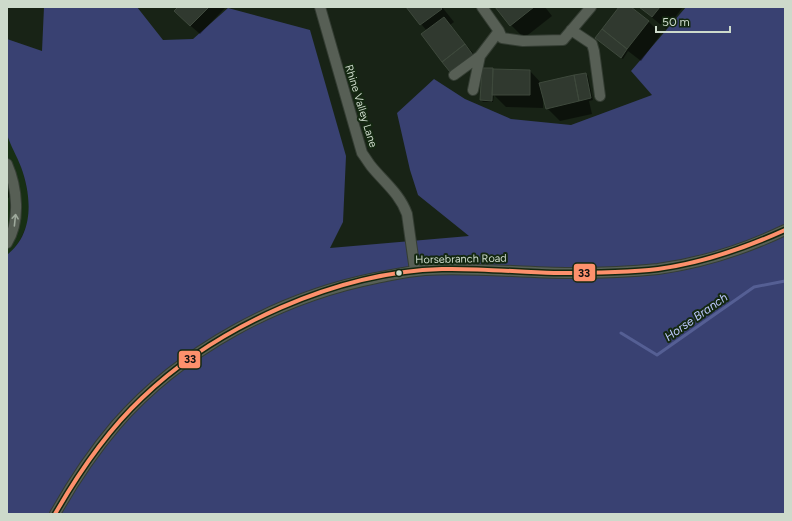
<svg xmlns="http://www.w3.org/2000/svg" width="792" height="521" font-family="Figtree,sans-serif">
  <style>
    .built { fill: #172f14 }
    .forest { fill: #394172 }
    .shadow { fill: #0007 }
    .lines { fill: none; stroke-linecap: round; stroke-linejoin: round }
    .stream { stroke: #555f94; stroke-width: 3 }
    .building { fill: #30392f; stroke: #3e493c }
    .minor-casing { stroke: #343d33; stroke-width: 12 }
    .minor { stroke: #575f55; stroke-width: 10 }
    .bus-1-casing { stroke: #142811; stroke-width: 7 }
    .bus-1 { stroke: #fd906c; stroke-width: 4 }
    .oneway { stroke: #9ea99c }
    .bus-dot { fill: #cddacb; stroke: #142811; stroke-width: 1.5 }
    .labels { text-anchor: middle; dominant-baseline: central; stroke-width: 4; stroke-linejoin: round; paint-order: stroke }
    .street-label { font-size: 11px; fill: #cddacb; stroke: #142811 }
    .water-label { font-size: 12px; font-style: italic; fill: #bec9fe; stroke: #142811 }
    .line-badge { stroke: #142811; stroke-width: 1.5 }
    .pale-badge-label { font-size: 11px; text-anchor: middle; font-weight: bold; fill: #111 }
  </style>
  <rect width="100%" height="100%" fill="#182316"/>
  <path class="built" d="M 7,133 L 22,169 L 29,198 L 29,212 L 28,222 L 20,240 L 13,250 L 7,255 Z"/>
  <path class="forest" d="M 44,7 L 137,7 L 163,40 L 193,39 L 228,8 L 310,30 L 346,156 L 343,222 L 330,248 L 469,236 L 418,195 L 410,170 L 397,113 L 434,79 L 465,99 L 511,119 L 571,125 L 652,95 L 631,71 L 686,7 L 785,7 L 785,514 L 7,514 L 7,255 C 34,234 32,197 21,167 C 17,156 10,145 7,134 C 5,125 7,115 7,106 C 7,84 7,61 7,39 L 42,51 Z"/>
  <path class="shadow" d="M 179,7 L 224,7 L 225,8 L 200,34 L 184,20 Z
    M 407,7 L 442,7 L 454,22 L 450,25 L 477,58 L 451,72 L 443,61 L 427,31 Z
    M 497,7 L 545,7 L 552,16 L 524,38 L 511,25 Z
    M 620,7 L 629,7 L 648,21 L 661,34 L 641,61 L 628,51 L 623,59 L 598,40 Z
    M 639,7 L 683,7 L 666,29 Z
    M 493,69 L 494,70 L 530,71 L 542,84 L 586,74 L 588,76 L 593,100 L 589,101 L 592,114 L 560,121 L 547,108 L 543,96 L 543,108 L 506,107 L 494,95 L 493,102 L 483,102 L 481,100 Z
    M 7,180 L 16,192 L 7,199 Z"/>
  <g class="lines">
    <path class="stream" d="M 621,333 L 657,355 L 754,287 L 785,281"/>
  </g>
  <path class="building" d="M 178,7 L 209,7 L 190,26 L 174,11 Z
    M 406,7 L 440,7 L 442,9 L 420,25 Z
    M 495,7 L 534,7 L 510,26 Z
    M 619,7 L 631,7 L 649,21 L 627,49 L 602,29 Z
    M 639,7 L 660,7 L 652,17 Z
    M 444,17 L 465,44 L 442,62 L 421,34 Z
    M 602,29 L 627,49 L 621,58 L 595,38 Z
    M 465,44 L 473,55 L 450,72 L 442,62 Z
    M 482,68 L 493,68 L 492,101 L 480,100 Z
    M 493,69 L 530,70 L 530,95 L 492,95 Z
    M 586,73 L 591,98 L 579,101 L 574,75 Z
    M 574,75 L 579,101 L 546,109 L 539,83 Z"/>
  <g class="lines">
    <defs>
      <path id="minor" d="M 320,7 L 362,153 C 365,157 368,162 371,166 C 384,182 400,194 407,214 L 415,271
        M 482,7 L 499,31 L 502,38 L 523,41 L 563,40 L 591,7
        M 571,30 L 592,44 L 594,51 L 600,96
        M 454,75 L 480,56
        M 473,90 L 480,56 L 499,31
        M 7,164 C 17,187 21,221 7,243
        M 55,514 C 73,482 93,452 116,425 C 181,350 280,297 376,278 C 392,275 409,271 425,270 C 474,267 522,273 571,273 C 600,273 629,272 658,269 C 702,263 745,249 785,230"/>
    </defs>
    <use href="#minor" class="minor-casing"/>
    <use href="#minor" class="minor"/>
    <defs>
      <path id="bus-1" d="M 55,514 C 79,472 107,431 142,398 C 217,326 337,272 442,269 C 479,268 517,272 554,273 C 589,273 624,273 658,269 C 702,263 745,248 785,230"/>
    </defs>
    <use href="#bus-1" class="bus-1-casing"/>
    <use href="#bus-1" class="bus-1"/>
  </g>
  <defs><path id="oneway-shaft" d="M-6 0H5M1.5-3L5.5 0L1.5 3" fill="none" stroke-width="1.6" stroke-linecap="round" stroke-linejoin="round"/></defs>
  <use class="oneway" href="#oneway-shaft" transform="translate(15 220) rotate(-84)"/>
  <circle class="bus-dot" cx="399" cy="273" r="3.5"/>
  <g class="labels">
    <g class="street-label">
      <text transform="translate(361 106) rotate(73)">Rhine Valley Lane</text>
      <text transform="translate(461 259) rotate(-1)">Horsebranch Road</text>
    </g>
    <g class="water-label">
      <text transform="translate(696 317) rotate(-35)">Horse Branch</text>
    </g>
  </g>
  <g class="line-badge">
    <rect x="573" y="263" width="23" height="19" rx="4" fill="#fd906c"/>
    <rect x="178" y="350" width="23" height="19" rx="4" fill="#fd906c"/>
  </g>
  <g class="pale-badge-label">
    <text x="584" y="277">33</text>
    <text x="190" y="363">33</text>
  </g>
  <rect width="792" height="521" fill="none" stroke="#cddacb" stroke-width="16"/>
  <path d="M656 26v6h74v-6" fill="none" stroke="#cddacb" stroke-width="2"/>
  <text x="662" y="26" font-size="12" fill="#cddacb" stroke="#142811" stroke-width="3" paint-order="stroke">50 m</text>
</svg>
